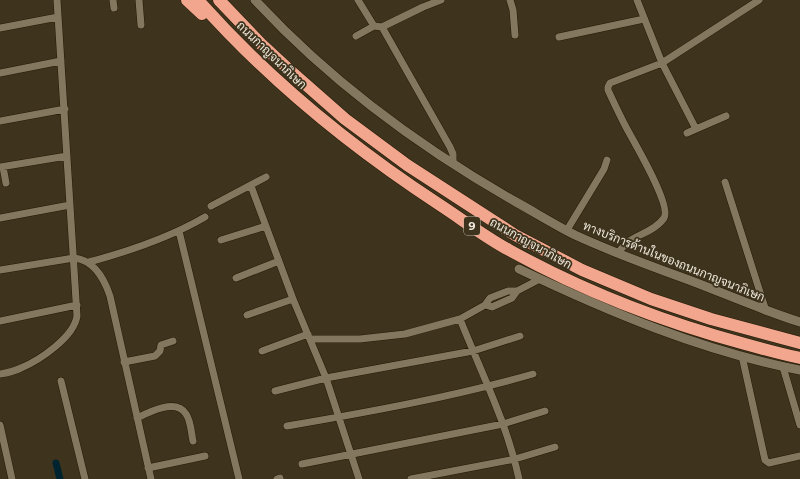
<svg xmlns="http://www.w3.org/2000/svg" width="800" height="479" font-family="Montserrat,Sarabun,sans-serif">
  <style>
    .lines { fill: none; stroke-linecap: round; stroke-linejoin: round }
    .canal { stroke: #00242f; stroke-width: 7 }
    .street-casing { stroke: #251a05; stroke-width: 8 }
    .secondary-casing { stroke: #251a05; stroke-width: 10 }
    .highway-casing { stroke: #251a05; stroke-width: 13 }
    .street { stroke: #847760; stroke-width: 7 }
    .secondary { stroke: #847760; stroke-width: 9 }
    .highway { stroke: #f2a68e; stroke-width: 12 }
    .labels { text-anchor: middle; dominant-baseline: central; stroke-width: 3.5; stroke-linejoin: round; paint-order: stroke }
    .shield { fill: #3e331d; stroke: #bab2a2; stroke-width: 1 }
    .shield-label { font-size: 11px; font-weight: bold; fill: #efe8db }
    .street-label { font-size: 12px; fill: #efe8db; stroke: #3e331d }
  </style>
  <rect width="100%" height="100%" fill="#3e331d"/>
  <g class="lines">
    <path class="canal" d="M 56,463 L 60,479"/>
    <defs>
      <path id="street" d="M 113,0 L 114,8
        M 139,0 L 141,25
        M 358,0 L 374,26 L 382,27
        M 441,0 L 423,7 L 382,27 L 450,147 L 453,154 L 453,164
        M 510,0 L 513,10 L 515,35
        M 637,0 L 662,63 L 696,129 L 726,116
        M 0,28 L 58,17
        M 356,36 L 374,26
        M 559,37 L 644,19
        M 0,73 L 61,61
        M 0,121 L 65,109
        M 687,133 L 696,129
        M 0,167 L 67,156
        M 3,167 L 6,183
        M 725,182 L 766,311
        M 251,186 L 293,299 L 326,378 L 359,479
        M 211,206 L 266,177
        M 0,218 L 70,205
        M 567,230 L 604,169 L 607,160
        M 179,231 L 239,479
        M 221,240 L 266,226
        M 617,253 C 621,250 624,245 628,242 C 639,234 656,230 664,218 C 672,206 634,142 627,129 C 620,116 614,103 608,90 L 608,87 L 610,83 L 662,63 L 759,0
        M 89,262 C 130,251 169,238 205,217
        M 0,270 L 74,258 C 94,260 104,278 110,296 L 151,479
        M 236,278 L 279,261
        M 485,305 L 492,307 L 512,298 L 517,291 L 540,279
        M 247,315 L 293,299
        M 460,319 C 481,372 507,423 519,479
        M 0,321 L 77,305
        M 310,339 L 360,339 L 405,334 L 460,319 L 485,305 L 490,298 L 508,291 L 517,291
        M 262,351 L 308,334
        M 742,356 L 765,460 L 769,463 L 773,462 L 800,456
        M 124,362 L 155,356 L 160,351 L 161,345 L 173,341
        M 783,367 L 800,425
        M 0,374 C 7,373 15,371 21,368 C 40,360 74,337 77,316 L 57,0
        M 61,381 L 85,479
        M 275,391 L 326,378 L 473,351 L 520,336
        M 137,418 C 149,412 176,398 186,414 C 191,421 191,432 193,441
        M 0,425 L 12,479
        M 287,426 C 369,412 452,397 533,374
        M 302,464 L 503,424 L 545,411
        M 148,468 L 205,456
        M 277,479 L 280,478
        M 411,479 L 515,459 L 555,447"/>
      <path id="secondary" d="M 255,0 C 330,81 421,148 516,202 C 536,213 555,225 575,235 C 612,252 650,266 689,280 C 726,294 762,310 800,322
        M 519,269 C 609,312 702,351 800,370"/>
      <path id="highway" d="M 187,0 L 202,14
        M 198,0 C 269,80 351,147 440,205 C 463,220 485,237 509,250 C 583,291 663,322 745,344 C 763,349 781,354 800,358
        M 219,0 L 261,44 L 287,68 L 345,119 L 407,165 L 515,235 L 582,270 L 651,299 L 711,319 L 800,343"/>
    </defs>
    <use href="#street" class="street-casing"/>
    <use href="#secondary" class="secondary-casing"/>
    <use href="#highway" class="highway-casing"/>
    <use href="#street" class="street"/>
    <use href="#secondary" class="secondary"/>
    <use href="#highway" class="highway"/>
  </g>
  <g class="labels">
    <rect class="shield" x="464" y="217" width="16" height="18" rx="3"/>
    <g class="shield-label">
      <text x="472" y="226">9</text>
    </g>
    <g class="street-label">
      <text transform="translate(272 55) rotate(44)">ถนนกาญจนาภิเษก</text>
      <text transform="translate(531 243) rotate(29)">ถนนกาญจนาภิเษก</text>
      <text transform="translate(674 261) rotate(22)">ทางบริการด้านในของถนนกาญจนาภิเษก</text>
    </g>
  </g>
</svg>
